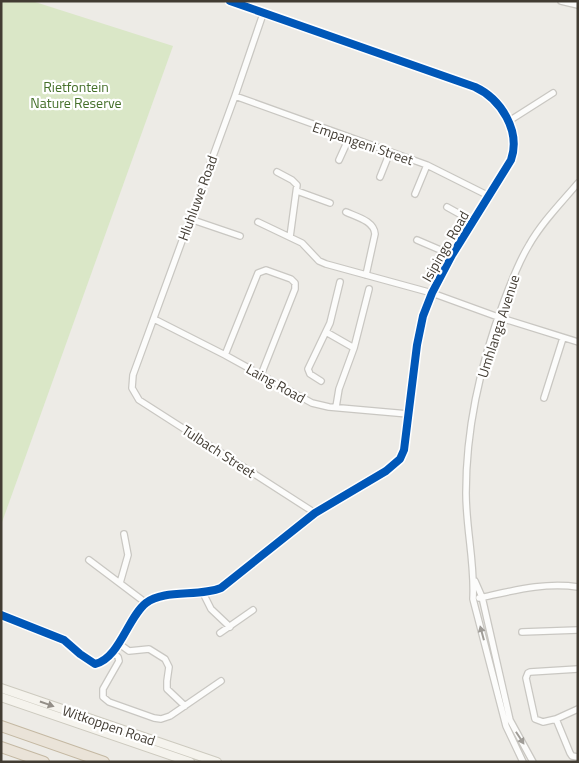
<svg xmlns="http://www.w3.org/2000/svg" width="579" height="763" font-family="'Titillium Web',sans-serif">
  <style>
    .green { fill: #dae7c7 }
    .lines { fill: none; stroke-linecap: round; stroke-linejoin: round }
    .minor-casing { stroke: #c9c7c2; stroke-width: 8 }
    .secondary-casing { stroke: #cdcabf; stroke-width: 10 }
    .motorway-casing { stroke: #c4b8a2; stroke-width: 12 }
    .minor { stroke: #fcfcfb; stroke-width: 5.5 }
    .secondary { stroke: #f5f3ed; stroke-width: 8 }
    .motorway { stroke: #eae3d8; stroke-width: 10 }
    .cycleway-casing { stroke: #fff; stroke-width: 11 }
    .cycleway { stroke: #0057b8; stroke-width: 8 }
    .oneway { fill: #9f9c97 }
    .oneway2 { fill: #938e87 }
    .labels { text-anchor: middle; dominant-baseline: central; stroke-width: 4.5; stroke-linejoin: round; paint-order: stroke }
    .park-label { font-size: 14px; fill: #45702a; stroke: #fff }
    .street-label { font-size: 14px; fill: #423c33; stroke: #fff }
  </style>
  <rect width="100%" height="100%" fill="#edebe6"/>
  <path class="green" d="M 1,1 L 32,1 L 173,46 L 1,525 Z"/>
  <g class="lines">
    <defs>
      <path id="minor" d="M 561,1 L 578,5
        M 263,14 L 235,96 L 133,375 L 132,388 L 139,400 L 315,513
        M 235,96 L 427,165 L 489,196
        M 509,121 L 553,93
        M 339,160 L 349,138
        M 277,172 L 292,180 L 297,185 L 290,237
        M 380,177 L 390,152
        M 297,191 L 330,203
        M 415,194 L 427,165
        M 447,207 L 474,222
        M 346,212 C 357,217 374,221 375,234 L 366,275
        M 190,219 L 240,236
        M 258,222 L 302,243 L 319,261 L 326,264 L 432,293 L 498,317 L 578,342
        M 417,240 L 452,255
        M 154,319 L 225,355 L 312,403 L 329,407 L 408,414
        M 326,332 L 354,348
        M 225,355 L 258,273 L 266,270 L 291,279 L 295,283 L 295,289 L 261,375
        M 321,381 L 310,374 L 308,369 L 330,323 L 340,282
        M 544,398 L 563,338
        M 336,407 L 339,389 L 354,348 L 369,289
        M 89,560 L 146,603
        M 475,581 L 482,597 L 510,720 L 533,762
        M 120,583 L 128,555 L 124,534
        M 203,593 L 211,609 L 230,627
        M 479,598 C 512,591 544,582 578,587
        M 1,615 L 64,640 L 80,654 L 95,664 C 119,659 128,617 146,603 C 164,589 199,597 221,588 L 315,513 L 386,471 L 400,459 L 404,450 L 417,345 L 423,316 L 432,293 L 452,255 L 511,160 C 521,131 501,99 475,87 L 230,1
        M 522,632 L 578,630
        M 220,633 L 253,610
        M 118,643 L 129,651 L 149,649 L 165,659 L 169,667 L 167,681 L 167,689 L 185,706
        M 112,652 L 118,657 L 119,661 L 103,689 L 103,697 L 109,702 L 154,718 L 161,719 L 170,716 L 221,681
        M 578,669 L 530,672 L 528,673 L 526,678 L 535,719 L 543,722 L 556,719 L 570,753 L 572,756 L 578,757
        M 556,719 L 578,709
        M 523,762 L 506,726 L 473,599 C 475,564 466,529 466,493 C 466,427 481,362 504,301 C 511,282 518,263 529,245 C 542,222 561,203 578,183"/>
      <path id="secondary" d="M 1,688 L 217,762
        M 1,697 L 190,762"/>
      <path id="motorway" d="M 1,726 L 104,762
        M 1,747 L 44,762"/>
    </defs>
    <use href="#minor" class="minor-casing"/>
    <use href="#secondary" class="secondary-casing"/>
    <use href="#motorway" class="motorway-casing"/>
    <use href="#minor" class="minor"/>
    <use href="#secondary" class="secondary"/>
    <use href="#motorway" class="motorway"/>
    <defs>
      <path id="cycleway" d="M 1,615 L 64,640 L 80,654 L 95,664 C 119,659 128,617 146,603 C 164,589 199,597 221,588 L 315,513 L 386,471 L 400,459 L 404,450 L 417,345 L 423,316 L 432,293 L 452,255 L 511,160 C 521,131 501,99 475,87 L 230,1"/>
    </defs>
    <use href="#cycleway" class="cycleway-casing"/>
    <use href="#cycleway" class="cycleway"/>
  </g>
  <defs><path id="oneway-solid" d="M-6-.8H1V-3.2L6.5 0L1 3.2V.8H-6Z" transform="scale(1.25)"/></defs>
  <g class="oneway">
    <use href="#oneway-solid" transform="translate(482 633) rotate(-105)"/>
    <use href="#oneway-solid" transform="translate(520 738) rotate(57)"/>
  </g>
  <use class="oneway2" href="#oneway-solid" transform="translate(47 704) rotate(19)"/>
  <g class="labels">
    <g class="park-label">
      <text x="76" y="86">Rietfontein<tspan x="76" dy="16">Nature Reserve</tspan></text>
    </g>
    <g class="street-label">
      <text transform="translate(363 143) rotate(19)">Empangeni Street</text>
      <text transform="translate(197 198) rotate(-70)">Hluhluwe Road</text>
      <text transform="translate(445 246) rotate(-60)">Isipingo Road</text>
      <text transform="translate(498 326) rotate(-72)">Umhlanga Avenue</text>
      <text transform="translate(276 383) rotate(29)">Laing Road</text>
      <text transform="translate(219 451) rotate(33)">Tulbach Street</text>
      <text transform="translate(109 725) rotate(19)">Witkoppen Road</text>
    </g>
  </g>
  <rect width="579" height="763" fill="none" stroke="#423c33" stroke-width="5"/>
</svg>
